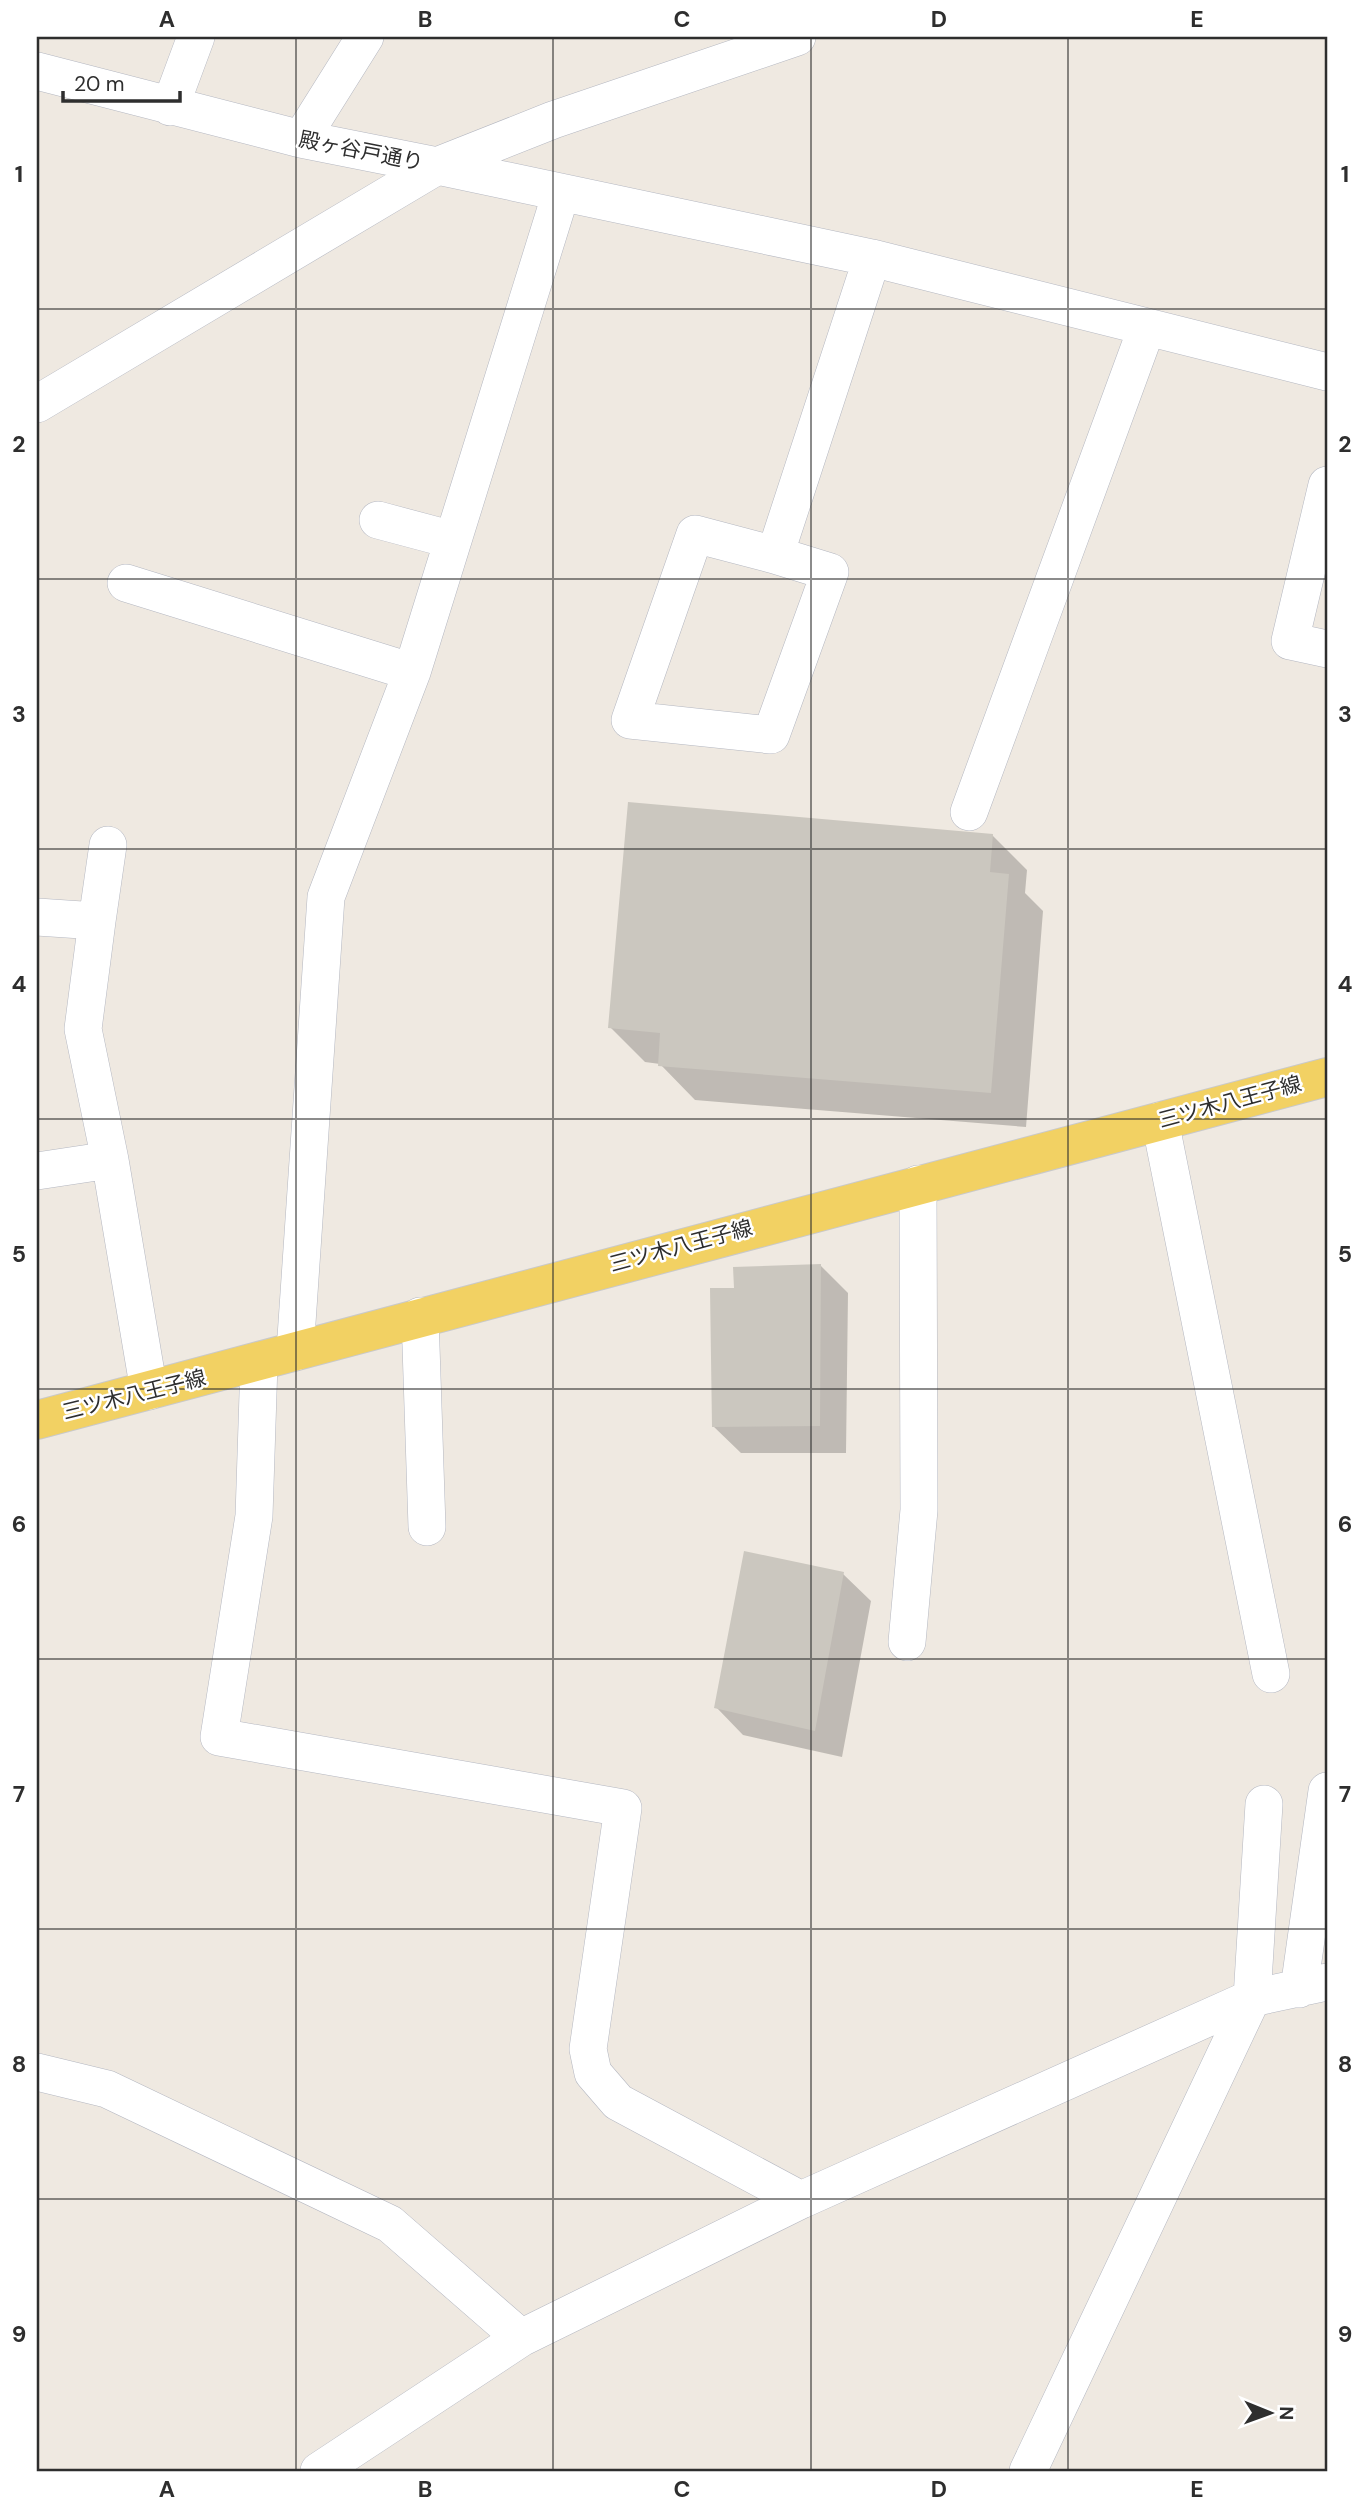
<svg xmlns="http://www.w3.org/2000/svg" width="1364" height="2508" font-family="'DM Sans','Noto Sans JP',sans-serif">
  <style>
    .shadow { fill: #0003 }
    .building { fill: #cbc7bf }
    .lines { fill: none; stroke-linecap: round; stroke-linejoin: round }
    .minor-casing { stroke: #b4b7c1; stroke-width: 38 }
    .major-casing { stroke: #c9c9c9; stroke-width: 40 }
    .minor { stroke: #fff; stroke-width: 37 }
    .major { stroke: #f2d163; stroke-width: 38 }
    .grid { fill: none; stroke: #2e2e2e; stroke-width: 2; stroke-opacity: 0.55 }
    .labels { text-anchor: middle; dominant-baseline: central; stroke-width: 5; stroke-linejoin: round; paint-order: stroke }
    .street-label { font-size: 21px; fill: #2e2e2e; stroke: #fff }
    .neatline { fill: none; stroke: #2e2e2e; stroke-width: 2.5 }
    .grid-label { font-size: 23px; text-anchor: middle; font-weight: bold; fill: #2e2e2e }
  </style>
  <rect width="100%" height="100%" fill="#efe9e1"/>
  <path class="shadow" d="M 992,835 L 1027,870 L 1025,893 L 1043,911 L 1026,1127 L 695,1100 L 660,1064 L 645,1062 L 610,1027 Z
    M 821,1266 L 848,1293 L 846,1453 L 741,1453 L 713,1426 L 735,1289 Z
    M 843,1574 L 871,1601 L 842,1757 L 743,1735 L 716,1707 Z"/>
  <path class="building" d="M 628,802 L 993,834 L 990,872 L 1009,874 L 991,1093 L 658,1066 L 660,1033 L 608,1028 Z
    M 821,1264 L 820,1426 L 712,1427 L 710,1288 L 734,1288 L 733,1267 Z
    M 744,1551 L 844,1572 L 815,1731 L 714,1708 Z"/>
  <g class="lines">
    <defs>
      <path id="minor" d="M 37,71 L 301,139 L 437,166 L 553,120 L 797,37
        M 170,107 L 196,37
        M 301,139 L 365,37
        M 37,404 L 437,166 L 872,258 L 1327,372
        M 1327,485 L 1290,641 L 1327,649
        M 378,520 L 453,540
        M 775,555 L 695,534 L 630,720 L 771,735 L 830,572 L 775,555 L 872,258
        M 126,583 L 412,672
        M 969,812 L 1147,327
        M 37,917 L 97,921 L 83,1029 L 110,1160 L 149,1391
        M 97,921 L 108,845
        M 1160,1121 L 1271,1674
        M 37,1171 L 110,1160
        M 420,1316 L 427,1527
        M 295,1352 L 326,897 L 412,672 L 561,193
        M 259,1363 L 254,1516 L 219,1737 L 623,1808 L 588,2049 L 593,2073 L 618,2102 L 801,2200
        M 907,1642 L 919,1510 L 918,1184
        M 1299,1989 L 1327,1791
        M 37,2072 L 107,2089 L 390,2224 L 521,2338
        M 319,2471 L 521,2338 L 801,2200 L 1252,1998 L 1327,1982
        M 1028,2471 L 1252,1998 L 1264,1804"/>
      <path id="major" d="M 37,1420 L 1327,1077"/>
    </defs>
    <use href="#minor" class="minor-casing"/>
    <use href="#major" class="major-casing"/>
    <use href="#minor" class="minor"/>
    <use href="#major" class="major"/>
  </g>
  <path class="grid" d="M 296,37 L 296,2471M 553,37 L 553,2471M 811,37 L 811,2471M 1068,37 L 1068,2471M 37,309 L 1327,309M 37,579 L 1327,579M 37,849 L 1327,849M 37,1119 L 1327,1119M 37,1389 L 1327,1389M 37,1659 L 1327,1659M 37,1929 L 1327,1929M 37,2199 L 1327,2199"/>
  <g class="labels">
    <g class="street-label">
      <text transform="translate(361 151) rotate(11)">殿ヶ谷戸通り</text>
      <text transform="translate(1230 1102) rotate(-15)">三ツ木八王子線</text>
      <text transform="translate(681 1246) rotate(-15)">三ツ木八王子線</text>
      <text transform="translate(134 1395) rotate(-14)">三ツ木八王子線</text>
    </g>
  </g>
  <rect width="1364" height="2508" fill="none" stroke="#ffffff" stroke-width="77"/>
  <g transform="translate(1270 2413) rotate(91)" stroke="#ffffff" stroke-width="5" paint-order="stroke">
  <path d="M0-5L12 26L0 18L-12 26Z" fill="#2e2e2e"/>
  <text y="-10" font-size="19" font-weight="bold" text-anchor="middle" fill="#2e2e2e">N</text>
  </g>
  <path d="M63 91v10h117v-10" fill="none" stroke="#2e2e2e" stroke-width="3.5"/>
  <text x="74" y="91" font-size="21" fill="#2e2e2e" stroke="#ffffff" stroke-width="5" paint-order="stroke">20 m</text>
  <rect x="38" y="38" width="1288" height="2432" class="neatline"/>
  <g class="grid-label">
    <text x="167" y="27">A</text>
    <text x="425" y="27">B</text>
    <text x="682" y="27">C</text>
    <text x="939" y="27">D</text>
    <text x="1197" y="27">E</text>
    <text x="19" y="182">1</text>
    <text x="1345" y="182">1</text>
    <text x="19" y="452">2</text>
    <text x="1345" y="452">2</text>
    <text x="19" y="722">3</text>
    <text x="1345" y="722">3</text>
    <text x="19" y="992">4</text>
    <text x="1345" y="992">4</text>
    <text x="19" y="1262">5</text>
    <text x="1345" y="1262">5</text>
    <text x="19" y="1532">6</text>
    <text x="1345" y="1532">6</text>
    <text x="19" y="1802">7</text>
    <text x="1345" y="1802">7</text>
    <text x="19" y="2072">8</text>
    <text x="1345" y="2072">8</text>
    <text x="19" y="2342">9</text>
    <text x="1345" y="2342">9</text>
    <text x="167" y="2497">A</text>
    <text x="425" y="2497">B</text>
    <text x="682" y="2497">C</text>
    <text x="939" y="2497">D</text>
    <text x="1197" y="2497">E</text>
  </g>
</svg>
